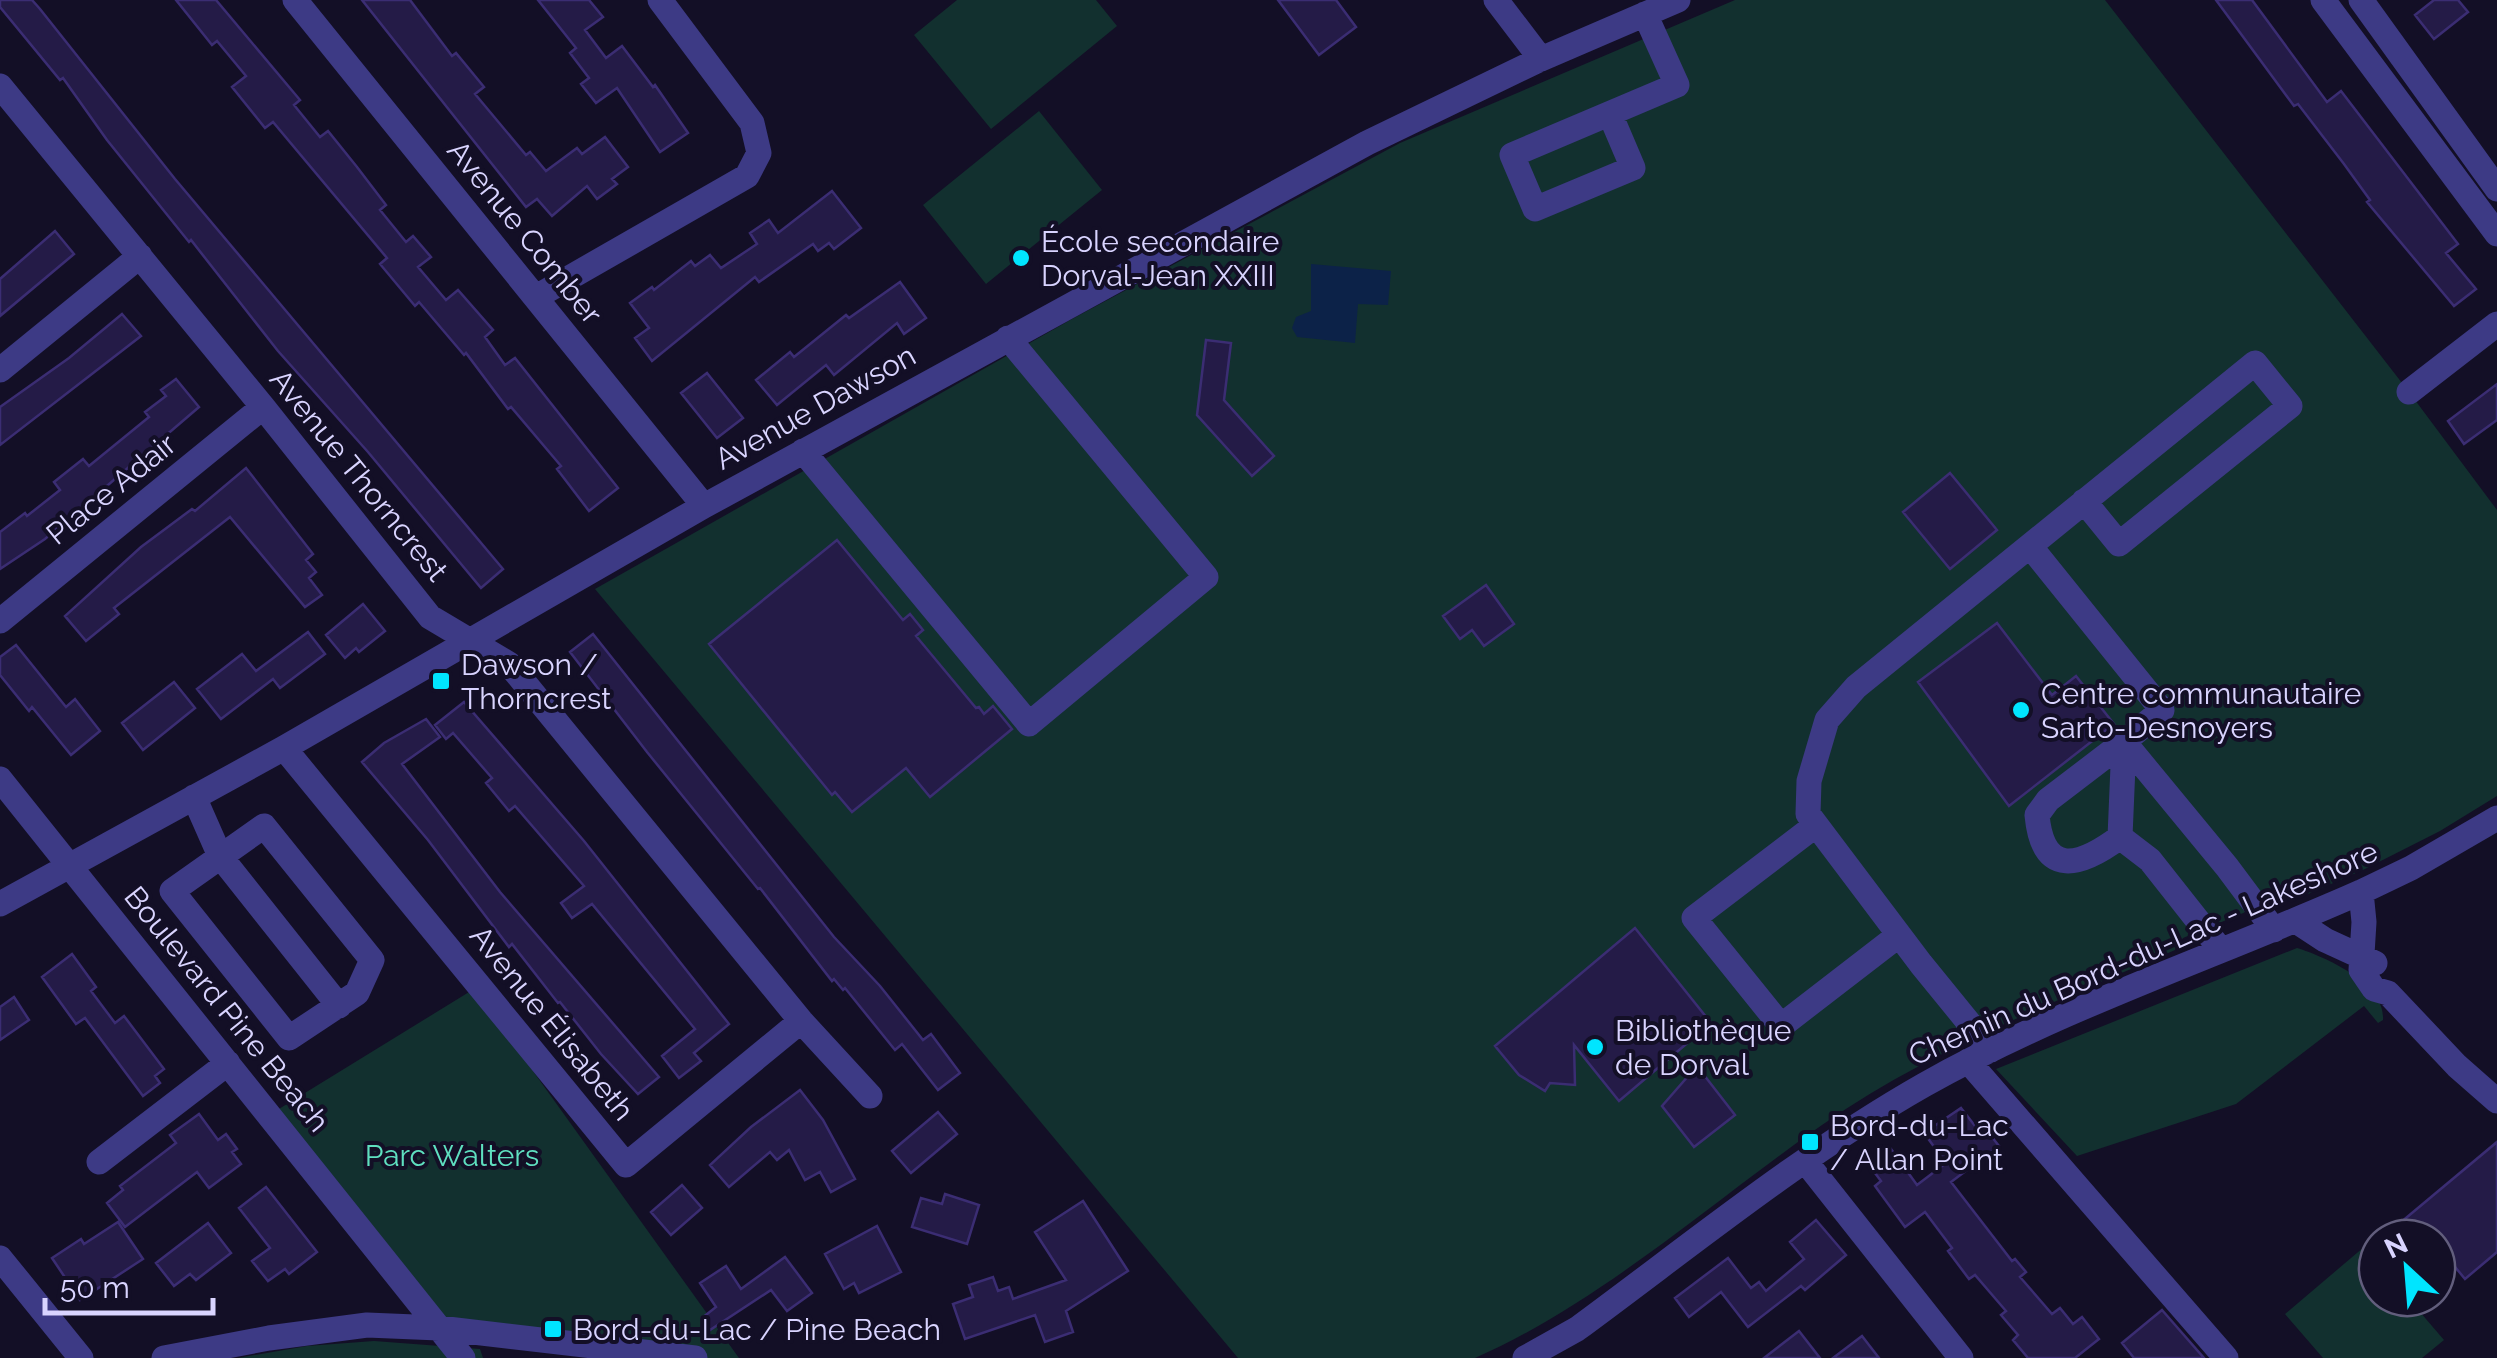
<svg xmlns="http://www.w3.org/2000/svg" width="2497" height="1358" font-family="Raleway,sans-serif">
  <style>
    .green { fill: #12302f }
    .water { fill: #0c2248 }
    .building { fill: #241b47; stroke: #3b2d73; stroke-width: 2.5 }
    .lines { fill: none; stroke-linecap: round; stroke-linejoin: round }
    .minor { stroke: #3d3a85; stroke-width: 25 }
    .poi-dot { fill: #00e5ff; stroke: #130f26; stroke-width: 4 }
    .labels { text-anchor: middle; dominant-baseline: central; stroke-width: 8; stroke-linejoin: round; paint-order: stroke }
    .street-label { font-size: 30px; fill: #d9d4ff; stroke: #130f26 }
    .poi-label { font-size: 30px; fill: #d9d4ff; stroke: #130f26; text-anchor: start }
    .park-label { font-size: 30px; fill: #5fe0c0; stroke: #130f26 }
  </style>
  <rect width="100%" height="100%" fill="#130f26"/>
  <path class="green" d="M 957,0 L 1096,0 L 1117,26 L 991,129 L 914,35 Z
    M 1735,0 L 2105,0 L 2409,392 L 2497,510 L 2497,796 L 2440,831 L 2365,869 L 2299,898 L 2273,896 L 2272,901 L 2183,938 L 2175,950 C 2054,1003 1931,1049 1822,1125 C 1710,1203 1600,1303 1475,1358 L 1238,1358 L 595,589 L 1072,319 L 1400,143 Z
    M 1039,111 L 1102,190 L 986,284 L 923,205 Z
    M 2297,948 C 2326,957 2386,984 2383,1020 L 2378,1023 L 2364,1006 L 2236,1104 L 2077,1156 L 1996,1069 Z
    M 474,989 L 739,1358 L 695,1358 L 439,1328 L 274,1112 Z
    M 2364,1247 L 2377,1262 L 2377,1298 L 2408,1298 L 2444,1340 L 2422,1358 L 2323,1358 L 2285,1314 Z
    M 374,1341 L 480,1349 L 483,1358 L 238,1358 L 307,1346 Z"/>
  <path class="water" d="M 1311,264 L 1391,271 L 1388,305 L 1358,304 L 1355,343 L 1297,337 L 1292,328 L 1296,317 L 1311,311 Z"/>
  <path class="building" d="M 0,0 L 32,0 L 40,9 L 175,179 L 503,569 L 481,588 L 368,452 L 278,351 L 191,240 L 189,242 L 107,140 L 63,78 L 60,80 L 0,7 Z
    M 176,0 L 216,0 L 300,100 L 294,105 L 320,137 L 328,131 L 357,167 L 386,205 L 380,210 L 406,242 L 413,236 L 431,257 L 418,267 L 446,300 L 458,290 L 493,330 L 485,337 L 505,365 L 515,358 L 618,488 L 589,511 L 557,469 L 561,466 L 511,407 L 508,409 L 466,353 L 464,355 L 419,302 L 415,306 L 380,264 L 387,258 L 273,122 L 265,128 L 232,87 L 246,76 L 217,41 L 212,45 Z
    M 362,0 L 410,0 L 452,56 L 456,53 L 484,87 L 475,94 L 526,155 L 530,152 L 546,171 L 577,148 L 582,154 L 605,137 L 628,167 L 612,179 L 617,184 L 597,199 L 587,186 L 552,216 L 537,199 L 526,207 Z
    M 538,0 L 589,0 L 603,17 L 585,30 L 606,58 L 622,46 L 653,87 L 655,85 L 688,133 L 660,152 L 617,88 L 596,103 L 581,84 L 589,78 L 570,53 L 576,48 Z
    M 1278,0 L 1336,0 L 1356,27 L 1319,55 Z
    M 2216,0 L 2252,0 L 2327,102 L 2341,91 L 2458,244 L 2446,253 L 2476,289 L 2454,306 L 2367,202 L 2370,200 L 2344,164 L 2298,104 L 2294,106 Z
    M 2434,0 L 2458,0 L 2468,12 L 2434,39 L 2415,15 Z
    M 832,191 L 861,228 L 834,249 L 829,243 L 818,251 L 813,244 L 759,282 L 755,277 L 652,361 L 635,338 L 649,328 L 630,303 L 652,287 L 654,290 L 691,261 L 695,266 L 710,255 L 721,268 L 757,244 L 750,233 L 769,220 L 778,233 Z
    M 55,231 L 74,254 L 0,316 L 0,279 Z
    M 900,282 L 926,318 L 904,334 L 897,323 L 834,375 L 826,365 L 777,405 L 756,380 L 790,352 L 794,357 L 846,315 L 849,318 Z
    M 122,314 L 141,336 L 0,445 L 0,407 L 69,358 Z
    M 1206,340 L 1231,343 L 1224,400 L 1274,456 L 1252,476 L 1197,415 Z
    M 707,373 L 743,418 L 717,438 L 681,393 Z
    M 176,379 L 199,407 L 45,539 L 0,569 L 0,532 L 25,513 L 27,516 L 60,490 L 54,482 L 83,459 L 89,466 L 149,417 L 145,412 L 166,396 L 161,390 Z
    M 2497,384 L 2497,420 L 2464,444 L 2448,421 Z
    M 246,468 L 313,554 L 306,560 L 316,572 L 309,578 L 322,595 L 305,607 L 230,517 L 114,608 L 119,614 L 86,641 L 65,616 L 141,547 L 192,509 L 195,511 Z
    M 1950,473 L 1997,530 L 1950,569 L 1903,512 Z
    M 837,540 L 903,620 L 910,614 L 923,630 L 916,636 L 976,708 L 979,707 L 984,714 L 993,706 L 1012,729 L 930,797 L 906,768 L 852,812 L 835,792 L 832,795 L 709,644 Z
    M 1486,585 L 1514,624 L 1484,646 L 1472,630 L 1460,639 L 1443,616 Z
    M 363,604 L 385,631 L 359,652 L 356,648 L 345,658 L 326,635 Z
    M 1997,623 L 2052,695 L 2076,676 L 2114,724 L 2009,806 L 1918,682 Z
    M 308,632 L 325,654 L 280,688 L 273,679 L 221,719 L 197,689 L 242,654 L 256,671 Z
    M 593,634 L 834,937 L 880,986 L 923,1040 L 931,1034 L 960,1073 L 938,1090 L 902,1044 L 895,1050 L 845,988 L 843,990 L 834,979 L 832,981 L 760,888 L 758,889 L 647,752 L 570,652 Z
    M 16,645 L 66,707 L 75,699 L 100,731 L 71,755 L 32,707 L 29,711 L 0,675 L 0,657 Z
    M 174,682 L 195,708 L 143,750 L 122,723 Z
    M 464,702 L 584,841 L 729,1024 L 694,1053 L 701,1061 L 679,1078 L 662,1056 L 695,1029 L 592,904 L 572,918 L 561,903 L 584,886 L 515,806 L 509,811 L 486,783 L 492,778 L 453,733 L 446,739 L 435,725 Z
    M 426,719 L 440,737 L 402,764 L 500,892 L 659,1077 L 638,1094 L 601,1054 L 560,1002 L 558,1003 L 512,944 L 509,947 L 428,840 L 362,762 L 384,743 Z
    M 1635,928 L 1711,1023 L 1619,1101 L 1574,1045 L 1575,1085 L 1550,1083 L 1545,1091 L 1519,1075 L 1495,1046 Z
    M 72,954 L 96,987 L 91,991 L 115,1023 L 124,1016 L 164,1069 L 155,1076 L 160,1083 L 143,1096 L 85,1018 L 76,1024 L 42,977 Z
    M 14,997 L 29,1020 L 0,1040 L 0,1007 Z
    M 1697,1066 L 1735,1115 L 1694,1147 L 1662,1106 Z
    M 800,1090 L 823,1120 L 855,1179 L 831,1192 L 820,1172 L 805,1180 L 789,1150 L 777,1160 L 770,1152 L 729,1187 L 710,1165 L 751,1127 Z
    M 1961,1108 L 1979,1131 L 1984,1127 L 1999,1146 L 1951,1182 L 2012,1261 L 2015,1259 L 2026,1272 L 2020,1277 L 2052,1314 L 2060,1308 L 2073,1324 L 2082,1317 L 2099,1339 L 2075,1358 L 2028,1358 L 2013,1340 L 2018,1335 L 2001,1315 L 2006,1311 L 1975,1275 L 1969,1279 L 1948,1251 L 1952,1248 L 1925,1212 L 1905,1227 L 1875,1186 L 1881,1181 L 1869,1165 L 1891,1149 L 1917,1185 L 1946,1163 L 1924,1133 Z
    M 938,1112 L 957,1134 L 911,1173 L 892,1151 Z
    M 199,1114 L 218,1140 L 226,1134 L 237,1149 L 232,1152 L 241,1164 L 209,1188 L 197,1172 L 125,1227 L 107,1203 L 123,1190 L 120,1186 L 176,1143 L 170,1135 Z
    M 2497,1142 L 2497,1252 L 2465,1279 L 2437,1245 L 2437,1238 L 2382,1238 Z
    M 682,1185 L 702,1208 L 671,1235 L 651,1212 Z
    M 266,1187 L 317,1252 L 289,1274 L 285,1269 L 268,1281 L 252,1261 L 270,1248 L 239,1208 Z
    M 945,1194 L 979,1205 L 967,1244 L 912,1227 L 921,1198 L 942,1204 Z
    M 1083,1201 L 1128,1271 L 1066,1311 L 1073,1332 L 1045,1342 L 1035,1315 L 965,1339 L 953,1304 L 973,1297 L 969,1285 L 993,1277 L 998,1291 L 1009,1287 L 1013,1299 L 1066,1280 L 1035,1232 Z
    M 1816,1220 L 1846,1255 L 1805,1290 L 1801,1286 L 1748,1327 L 1721,1292 L 1689,1317 L 1675,1298 L 1728,1258 L 1751,1288 L 1759,1282 L 1766,1291 L 1804,1259 L 1790,1242 Z
    M 118,1222 L 143,1259 L 80,1300 L 52,1258 L 81,1239 L 84,1244 Z
    M 208,1223 L 231,1253 L 196,1280 L 190,1274 L 174,1286 L 156,1263 Z
    M 877,1226 L 901,1272 L 859,1293 L 854,1283 L 844,1289 L 825,1254 Z
    M 785,1257 L 812,1293 L 787,1311 L 771,1290 L 710,1330 L 702,1318 L 716,1307 L 700,1283 L 726,1266 L 741,1289 Z
    M 2162,1310 L 2204,1358 L 2134,1358 L 2122,1343 Z
    M 1799,1331 L 1820,1358 L 1764,1358 Z
    M 1862,1336 L 1879,1358 L 1833,1358 Z"/>
  <g class="lines">
    <path class="minor" d="M 295,0 L 704,506
      M 1496,0 L 1541,59
      M 2323,0 L 2497,234
      M 2361,0 L 2497,189
      M 0,86 L 263,407 L 430,617 L 509,664 L 801,1021 L 870,1096
      M 1610,114 L 1633,168 L 1535,209 L 1512,155 L 1677,85 L 1645,14
      M 536,297 L 747,176 L 759,153 L 752,123 L 660,0
      M 0,370 L 140,256
      M 2409,392 L 2497,324
      M 803,451 L 1029,724 L 1206,577 L 1008,338
      M 2030,546 L 2162,710 L 2124,742 L 2227,867 L 2274,930
      M 0,621 L 263,407
      M 2124,742 L 2120,837 C 2081,866 2043,879 2037,815 L 2048,800 Z
      M 284,748 L 626,1165 L 801,1021
      M 0,779 L 463,1358
      M 194,797 L 220,856 L 339,1006
      M 1816,825 L 1694,918 L 1781,1026 L 1899,935
      M 264,826 L 372,960 L 357,993 L 289,1038 L 172,891 Z
      M 2120,837 L 2150,860 L 2221,950
      M 2361,892 L 2364,922 L 2361,970 L 2374,989 L 2388,993 L 2457,1066 L 2497,1101
      M 0,904 L 284,748 L 704,506 L 1367,143 L 1541,59 L 1678,0
      M 2296,921 L 2325,940 L 2375,963
      M 1991,1050 L 1921,964 L 1808,814 L 1809,781 L 1827,720 L 1856,687 L 2255,363 L 2290,406 L 2119,544 L 2084,501
      M 1968,1061 L 2226,1358
      M 99,1162 L 228,1063
      M 1806,1162 L 1961,1358
      M 0,1258 L 81,1358
      M 164,1358 L 269,1338 L 367,1325 L 439,1328 L 695,1358
      M 1525,1358 L 1577,1329 C 1690,1246 1801,1155 1924,1085 C 2060,1008 2217,956 2361,892 L 2411,868 L 2497,818"/>
  </g>
  <g class="poi-dot">
    <circle cx="1021" cy="258" r="10"/>
    <rect x="431" y="671" width="20" height="20" rx="5"/>
    <circle cx="2021" cy="710" r="10"/>
    <circle cx="1595" cy="1047" r="10"/>
    <rect x="1800" y="1132" width="20" height="20" rx="5"/>
    <rect x="543" y="1319" width="20" height="20" rx="5"/>
  </g>
  <g class="labels">
    <g class="street-label">
      <text transform="translate(525 232) rotate(51)">Avenue Comber</text>
      <text transform="translate(815 407) rotate(-29)">Avenue Dawson</text>
      <text transform="translate(359 475) rotate(51)">Avenue Thorncrest</text>
      <text transform="translate(111 489) rotate(-39)">Place Adair</text>
      <text transform="translate(2143 953) rotate(-24)">Chemin du Bord-du-Lac - Lakeshore</text>
      <text transform="translate(227 1009) rotate(51)">Boulevard Pine Beach</text>
      <text transform="translate(552 1023) rotate(51)">Avenue Élisabeth</text>
    </g>
    <g class="poi-label">
      <text x="1041" y="241">École secondaire<tspan x="1041" dy="34">Dorval-Jean XXIII</tspan></text>
      <text x="461" y="664">Dawson /<tspan x="461" dy="34">Thorncrest</tspan></text>
      <text x="2041" y="693">Centre communautaire<tspan x="2041" dy="34">Sarto-Desnoyers</tspan></text>
      <text x="1615" y="1030">Bibliothèque<tspan x="1615" dy="34">de Dorval</tspan></text>
      <text x="1830" y="1125">Bord-du-Lac<tspan x="1830" dy="34">/ Allan Point</tspan></text>
      <text x="573" y="1329">Bord-du-Lac / Pine Beach</text>
    </g>
    <g class="park-label">
      <text x="452" y="1155">Parc Walters</text>
    </g>
  </g>
  <g transform="translate(2407 1268) rotate(334)"><circle r="48" fill="#130f26" stroke="#625e7d" stroke-width="2.5"/>
  <path d="M0-8L18 38L0 25L-18 38Z" fill="#00e5ff"/>
  <text y="-15" font-size="28" font-weight="bold" text-anchor="middle" fill="#d9d4ff">N</text>
  </g>
  <path d="M45 1298v15h168v-15" fill="none" stroke="#d9d4ff" stroke-width="5"/>
  <text x="60" y="1298" font-size="30" fill="#d9d4ff" stroke="#130f26" stroke-width="8" paint-order="stroke">50 m</text>
</svg>
